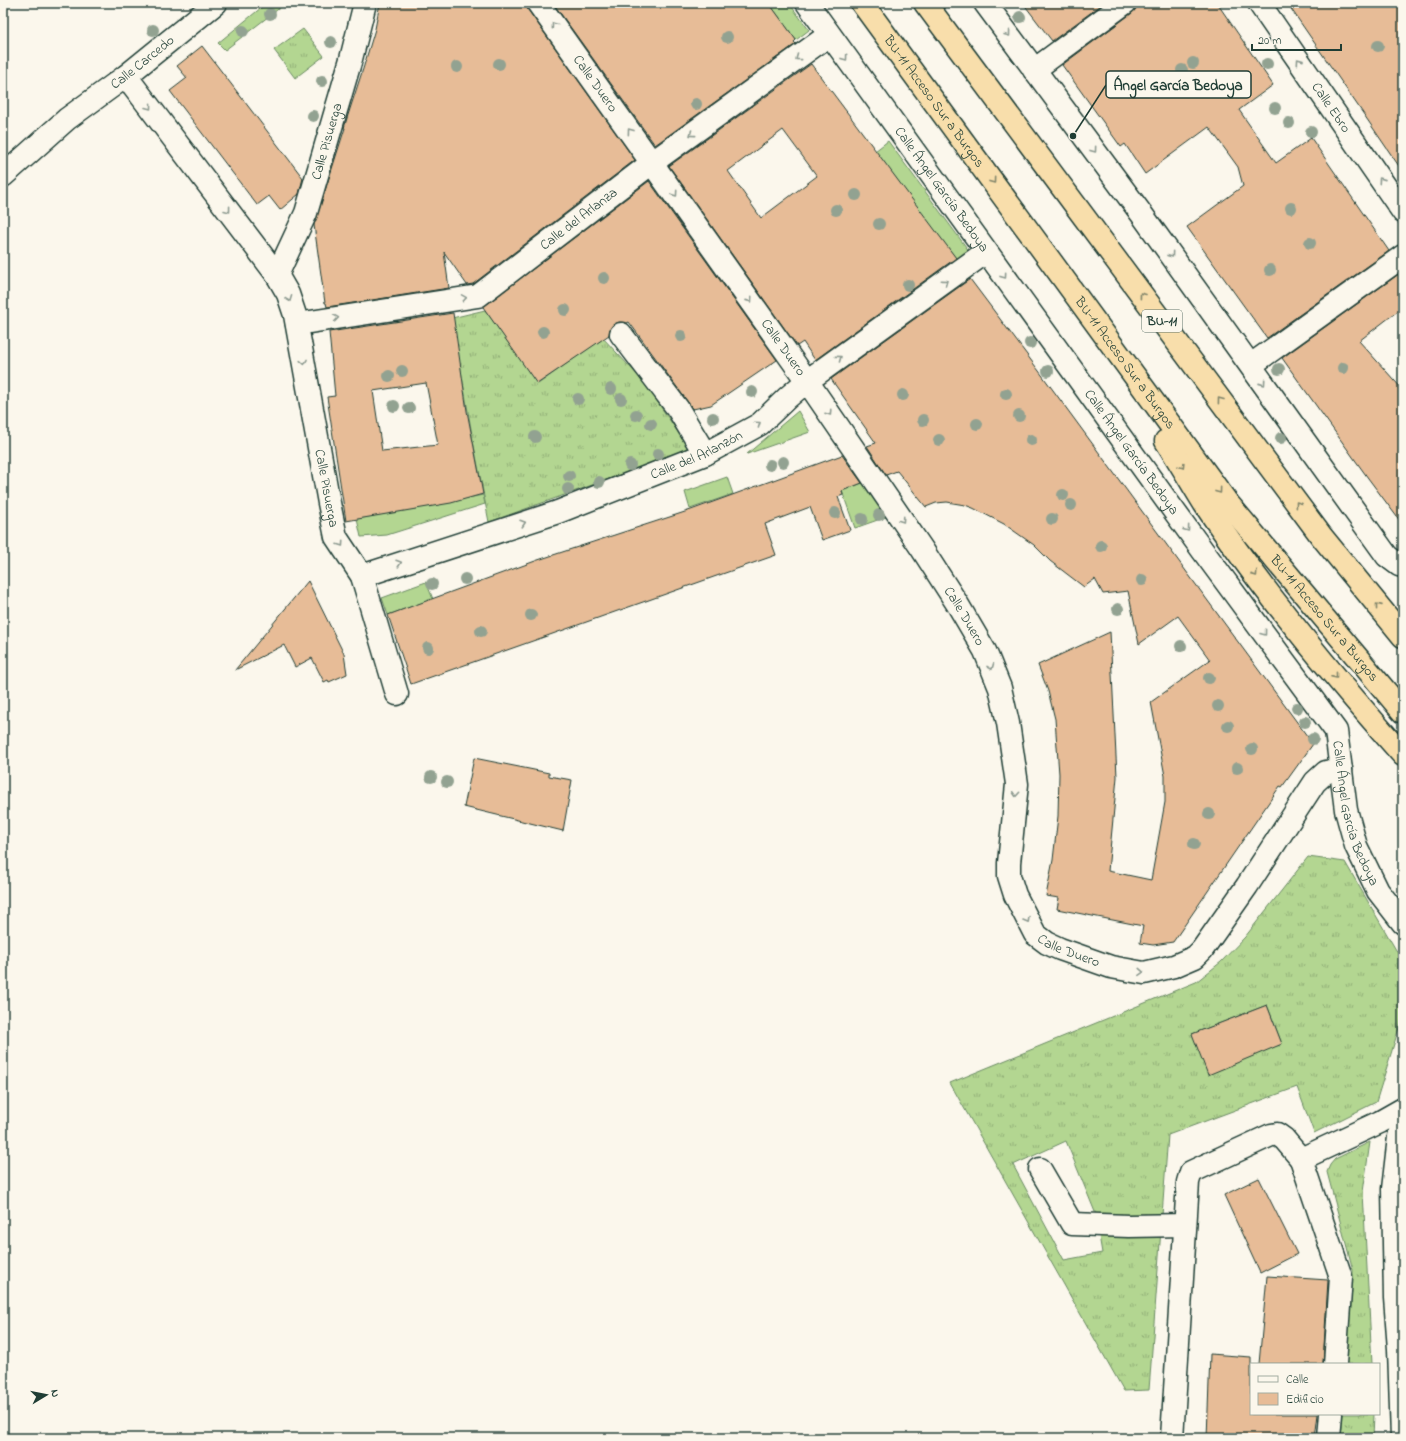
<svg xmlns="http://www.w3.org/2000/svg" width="1406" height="1441" font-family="'Indie Flower',sans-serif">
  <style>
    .grass { fill: url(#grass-tufts); stroke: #698a62; fill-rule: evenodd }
    .garden { fill: #b3d691; stroke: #698a62 }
    .building { fill: #e7bc97; stroke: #1f3d34; fill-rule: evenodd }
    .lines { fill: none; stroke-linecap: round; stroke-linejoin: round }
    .minor-casing { stroke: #1f3d34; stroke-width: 25 }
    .highway-casing { stroke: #1f3d34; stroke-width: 25 }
    .minor { stroke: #fbf7ec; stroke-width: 22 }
    .highway { stroke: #f8deab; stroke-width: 22 }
    .tree { fill: #92a291 }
    .oneway { stroke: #8d9a90 }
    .oneway2 { stroke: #81856a }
    .labels { text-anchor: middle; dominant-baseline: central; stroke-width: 3; stroke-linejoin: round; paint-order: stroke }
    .shield { fill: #fbf7ec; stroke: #61756b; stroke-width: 1 }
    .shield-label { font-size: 13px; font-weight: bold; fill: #1f3d34 }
    .street-label { font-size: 14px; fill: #1f3d34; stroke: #fbf7ec }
    .leader { fill: none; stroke: #1f3d34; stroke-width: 1.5 }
    .callout-dot { fill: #1f3d34; stroke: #fbf7ec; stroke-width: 1.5 }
    .callout { fill: #fbf7ec; stroke: #1f3d34; stroke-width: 1.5 }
    .callout-label { font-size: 15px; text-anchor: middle; font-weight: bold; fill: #1f3d34 }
  </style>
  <defs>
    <pattern id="grass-tufts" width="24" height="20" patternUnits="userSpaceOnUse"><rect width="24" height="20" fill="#b3d691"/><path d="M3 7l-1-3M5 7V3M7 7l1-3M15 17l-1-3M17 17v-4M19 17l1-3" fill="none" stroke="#91af77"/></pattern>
  </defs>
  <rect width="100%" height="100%" fill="#fbf7ec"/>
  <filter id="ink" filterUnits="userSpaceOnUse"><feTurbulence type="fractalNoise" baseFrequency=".025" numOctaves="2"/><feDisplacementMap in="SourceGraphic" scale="8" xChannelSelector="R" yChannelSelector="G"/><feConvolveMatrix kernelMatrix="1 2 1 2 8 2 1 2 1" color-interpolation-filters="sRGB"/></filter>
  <g filter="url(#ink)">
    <path class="grass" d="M 303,29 L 324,56 L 295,78 L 274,50 Z
      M 485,310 L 538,384 L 603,338 L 644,382 L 690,450 L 489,522 L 473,441 L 452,318 Z
      M 1308,857 L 1345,862 L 1403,962 L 1403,1015 L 1376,1102 L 1314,1133 L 1297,1087 L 1168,1135 L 1149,1390 L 1124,1391 L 950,1083 L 1196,982 L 1221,962 L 1245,937 ZM 1267,1005 L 1282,1044 L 1192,1034 ZM 1066,1141 L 1095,1212 L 1102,1253 L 1064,1260 L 1013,1165 Z
      M 1370,1142 L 1363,1192 L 1372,1364 L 1346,1364 L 1353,1270 L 1327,1172 L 1330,1165 L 1335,1159 Z
      M 1343,1414 L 1374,1414 L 1373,1438 L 1341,1438 Z"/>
    <path class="garden" d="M 267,3 L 286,3 L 225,50 L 218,43 Z
      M 769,3 L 789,3 L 809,30 L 796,40 Z
      M 888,141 L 969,251 L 957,260 L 875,151 Z
      M 798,411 L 810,432 L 747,454 Z
      M 727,477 L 733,494 L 690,509 L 685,492 Z
      M 865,482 L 889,516 L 855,528 L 842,491 Z
      M 483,495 L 485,504 L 387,535 L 361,537 L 357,519 Z
      M 426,582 L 433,599 L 388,615 L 382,598 Z"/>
    <path class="building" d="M 380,3 L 526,3 L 528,10 L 635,160 L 473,284 L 467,285 L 444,252 L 449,288 L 327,307 L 326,303 L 325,303 L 314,225 L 345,128 L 344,128 L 348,115 L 363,69 L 375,29 Z
      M 553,3 L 769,3 L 796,40 L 794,42 L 796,44 L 655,145 Z
      M 1023,3 L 1104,3 L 1052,41 Z
      M 1137,3 L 1217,3 L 1273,85 L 1239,110 L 1276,163 L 1311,138 L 1389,251 L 1267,338 L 1187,227 L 1243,186 L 1238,167 L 1209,127 L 1145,174 L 1125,144 L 1121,147 L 1062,65 L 1132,13 L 1136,8 Z
      M 1287,3 L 1403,3 L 1403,172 L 1358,106 Z
      M 202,46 L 303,178 L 299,194 L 280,210 L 269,196 L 257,205 L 170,91 L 187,78 L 177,66 Z
      M 811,64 L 956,258 L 815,360 L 803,342 L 797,346 L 669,166 ZM 783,130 L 817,176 L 761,218 L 728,171 Z
      M 649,181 L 777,360 L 711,405 L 693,409 L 629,322 L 627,323 L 619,322 L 614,324 L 610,329 L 609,335 L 537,384 L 483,307 Z
      M 1403,271 L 1403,307 L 1359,341 L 1403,390 L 1403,525 L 1368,478 L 1282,358 Z
      M 970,279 L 1039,371 L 1313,744 L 1282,787 L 1280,786 L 1173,942 L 1153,945 L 1140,943 L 1143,926 L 1057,909 L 1059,898 L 1046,896 L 1053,860 L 1058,816 L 1059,774 L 1055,719 L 1048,691 L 1038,665 L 1110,632 L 1117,777 L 1108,871 L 1151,880 L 1165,802 L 1165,776 L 1151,702 L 1210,660 L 1178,616 L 1139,644 L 1128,591 L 1103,594 L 1095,579 L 1084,587 L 1050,561 L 1034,545 L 1004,524 L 973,508 L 965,505 L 947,502 L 936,503 L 926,507 L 897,471 L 886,475 L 867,446 L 876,443 L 831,379 Z
      M 453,313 L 467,411 L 483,494 L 451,503 L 346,521 L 327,397 L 335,396 L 329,332 ZM 426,383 L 438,445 L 382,451 L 373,391 Z
      M 842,455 L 862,483 L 842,491 L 843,495 L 838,497 L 850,530 L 822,540 L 810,507 L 765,524 L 776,555 L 411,684 L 388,615 L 538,560 L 691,510 Z
      M 308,581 L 344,654 L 347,674 L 329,682 L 328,680 L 324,682 L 312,658 L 295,667 L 284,645 L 235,670 Z
      M 474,758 L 549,773 L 549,776 L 572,780 L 563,831 L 464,807 Z
      M 1267,1005 L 1282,1044 L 1208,1075 L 1192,1034 Z
      M 1259,1178 L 1297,1254 L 1260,1273 L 1224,1195 Z
      M 1267,1276 L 1328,1280 L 1323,1364 L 1259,1364 Z
      M 1210,1354 L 1251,1357 L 1251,1414 L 1318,1414 L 1315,1438 L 1207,1438 Z"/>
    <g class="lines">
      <defs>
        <g id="minor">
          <path id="s1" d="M 538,3 L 807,381 L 922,549 L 958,605 L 985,651 L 1000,688 L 1008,723 L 1017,784 L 1009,863 L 1009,876 L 1015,895 L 1035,934 L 1047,943 L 1060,949 L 1111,967 L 1144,973 L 1174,966 L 1195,957 L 1202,950 L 1247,886 L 1315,782 L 1326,772 L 1341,769"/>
          <path id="s2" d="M 807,3 L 1203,551 L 1336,731 L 1346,810 L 1356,846 L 1378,891 L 1403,923"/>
          <path d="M 985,3 L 1143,216 L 1387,556 L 1399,565 L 1403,566"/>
          <path id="s3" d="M 1259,3 L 1403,212"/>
          <path d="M 1034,70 L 1125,3"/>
          <path id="s4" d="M 126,76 L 277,275 L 288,294 L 295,315 L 329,503 L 336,537 L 362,576 L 397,694"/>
          <path id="s5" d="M 3,176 L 67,119 L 126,76 L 216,3"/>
          <path id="s6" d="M 277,275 L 306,213 L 351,59 L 365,3"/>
          <path id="s7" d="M 297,324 L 478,296 L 653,162 L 829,35"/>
          <path d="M 621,334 L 678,409 L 705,454"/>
          <path d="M 1251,365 L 1403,256"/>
          <path id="s8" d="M 362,576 L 558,512 L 705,454 L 760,424 L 787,398 L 807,381 L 986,252"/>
          <path d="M 1040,1169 L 1072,1224 L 1129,1226 L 1185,1225"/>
          <path d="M 1335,1364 L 1341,1277 L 1301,1159 L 1380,1122 L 1403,1109"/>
          <path d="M 1172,1438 L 1188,1182 L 1191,1172 L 1271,1135 L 1277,1134 L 1284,1139 L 1301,1159"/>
          <path d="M 1329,1438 L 1331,1414"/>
          <path d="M 1402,1438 L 1399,1349 L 1395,1298 L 1393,1189 L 1399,1137 L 1403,1113"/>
        </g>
        <g id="highway">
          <path id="s9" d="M 862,3 L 1226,501 L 1403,712"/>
          <path d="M 925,3 L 1322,537 L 1403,636"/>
          <path d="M 1166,441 C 1179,461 1191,482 1204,503 C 1263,592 1332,675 1403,755"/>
        </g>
      </defs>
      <use href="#minor" class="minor-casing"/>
      <use href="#highway" class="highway-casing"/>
      <use href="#minor" class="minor"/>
      <use href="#highway" class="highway"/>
    </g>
    <g class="tree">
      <circle cx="270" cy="14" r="6"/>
      <circle cx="1020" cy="17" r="6"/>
      <circle cx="153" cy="30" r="6"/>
      <circle cx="243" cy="31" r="6"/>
      <circle cx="727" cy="37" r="6"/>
      <circle cx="331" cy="42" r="6"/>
      <circle cx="1378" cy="46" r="6"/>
      <circle cx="1193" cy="63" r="6"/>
      <circle cx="499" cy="64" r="6"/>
      <circle cx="1267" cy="64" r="6"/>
      <circle cx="457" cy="67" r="6"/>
      <circle cx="1182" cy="70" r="6"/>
      <circle cx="322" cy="81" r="6"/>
      <circle cx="696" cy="104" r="6"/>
      <circle cx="1275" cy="108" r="6"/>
      <circle cx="313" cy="116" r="6"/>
      <circle cx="1289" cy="123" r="6"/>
      <circle cx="1311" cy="132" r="6"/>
      <circle cx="856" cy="195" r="6"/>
      <circle cx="1291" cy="208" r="6"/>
      <circle cx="836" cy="210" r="6"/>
      <circle cx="879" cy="224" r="6"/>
      <circle cx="1310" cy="243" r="6"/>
      <circle cx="1270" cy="270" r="6"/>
      <circle cx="604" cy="278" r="6"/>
      <circle cx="908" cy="285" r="6"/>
      <circle cx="565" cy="310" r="6"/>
      <circle cx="543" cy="332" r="6"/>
      <circle cx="681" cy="336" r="6"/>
      <circle cx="1030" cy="343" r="6"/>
      <circle cx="1343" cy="368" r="6"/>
      <circle cx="1279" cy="369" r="6"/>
      <circle cx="402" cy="371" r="6"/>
      <circle cx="1048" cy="371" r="6"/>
      <circle cx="389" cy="376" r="6"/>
      <circle cx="611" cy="389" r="6"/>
      <circle cx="752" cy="392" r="6"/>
      <circle cx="1006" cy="394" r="6"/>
      <circle cx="903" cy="395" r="6"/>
      <circle cx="578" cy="399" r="6"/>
      <circle cx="621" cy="399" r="6"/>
      <circle cx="394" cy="406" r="6"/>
      <circle cx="409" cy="408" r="6"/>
      <circle cx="636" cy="415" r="6"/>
      <circle cx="1019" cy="416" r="6"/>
      <circle cx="713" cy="418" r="6"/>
      <circle cx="923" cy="420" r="6"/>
      <circle cx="651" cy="424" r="6"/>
      <circle cx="977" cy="424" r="6"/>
      <circle cx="535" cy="437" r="6"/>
      <circle cx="1281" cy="438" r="6"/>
      <circle cx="939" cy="440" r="6"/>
      <circle cx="1031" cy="440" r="6"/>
      <circle cx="658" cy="454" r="6"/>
      <circle cx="783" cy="462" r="6"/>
      <circle cx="630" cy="465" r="6"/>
      <circle cx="770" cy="465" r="6"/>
      <circle cx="569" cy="476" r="6"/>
      <circle cx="599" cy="482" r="6"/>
      <circle cx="568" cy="489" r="6"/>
      <circle cx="1063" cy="495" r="6"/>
      <circle cx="1071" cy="505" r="6"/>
      <circle cx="835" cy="513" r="6"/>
      <circle cx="879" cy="515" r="6"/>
      <circle cx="862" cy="519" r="6"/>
      <circle cx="1052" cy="519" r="6"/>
      <circle cx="1101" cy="546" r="6"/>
      <circle cx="465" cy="579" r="6"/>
      <circle cx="1142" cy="580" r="6"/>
      <circle cx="432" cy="584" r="6"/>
      <circle cx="1118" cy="609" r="6"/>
      <circle cx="531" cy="615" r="6"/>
      <circle cx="481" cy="631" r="6"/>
      <circle cx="1181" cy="646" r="6"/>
      <circle cx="428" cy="648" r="6"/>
      <circle cx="1209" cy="678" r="6"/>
      <circle cx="1218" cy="706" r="6"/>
      <circle cx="1297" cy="708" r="6"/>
      <circle cx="1305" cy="722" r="6"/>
      <circle cx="1228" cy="726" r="6"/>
      <circle cx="1313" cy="739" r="6"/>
      <circle cx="1252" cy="749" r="6"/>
      <circle cx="1237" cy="768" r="6"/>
      <circle cx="431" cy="777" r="6"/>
      <circle cx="447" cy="782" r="6"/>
      <circle cx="1209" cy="814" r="6"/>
      <circle cx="1194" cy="844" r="6"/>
    </g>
    <defs><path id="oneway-chevron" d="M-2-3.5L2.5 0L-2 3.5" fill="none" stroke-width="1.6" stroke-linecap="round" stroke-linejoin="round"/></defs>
    <g class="oneway">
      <use href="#oneway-chevron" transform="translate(554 25) rotate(-126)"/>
      <use href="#oneway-chevron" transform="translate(1008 34) rotate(53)"/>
      <use href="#oneway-chevron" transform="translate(798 58) rotate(144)"/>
      <use href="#oneway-chevron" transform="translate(845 58) rotate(54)"/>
      <use href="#oneway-chevron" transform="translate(1299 61) rotate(-125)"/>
      <use href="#oneway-chevron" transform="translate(149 107) rotate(53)"/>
      <use href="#oneway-chevron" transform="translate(630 131) rotate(-126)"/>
      <use href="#oneway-chevron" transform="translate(692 134) rotate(144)"/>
      <use href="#oneway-chevron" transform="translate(1094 150) rotate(54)"/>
      <use href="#oneway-chevron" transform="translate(1381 180) rotate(-125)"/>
      <use href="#oneway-chevron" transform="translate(675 194) rotate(55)"/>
      <use href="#oneway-chevron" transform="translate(228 210) rotate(53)"/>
      <use href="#oneway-chevron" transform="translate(1171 255) rotate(54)"/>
      <use href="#oneway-chevron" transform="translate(1004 276) rotate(54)"/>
      <use href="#oneway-chevron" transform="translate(945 282) rotate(-36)"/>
      <use href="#oneway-chevron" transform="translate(464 298) rotate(-9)"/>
      <use href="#oneway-chevron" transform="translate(289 299) rotate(69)"/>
      <use href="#oneway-chevron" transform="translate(750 300) rotate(55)"/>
      <use href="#oneway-chevron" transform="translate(336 318) rotate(-9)"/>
      <use href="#oneway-chevron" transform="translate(839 358) rotate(-36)"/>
      <use href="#oneway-chevron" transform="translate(304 362) rotate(80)"/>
      <use href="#oneway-chevron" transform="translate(1263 383) rotate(55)"/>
      <use href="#oneway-chevron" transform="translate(829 413) rotate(56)"/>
      <use href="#oneway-chevron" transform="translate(758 424) rotate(-35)"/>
      <use href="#oneway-chevron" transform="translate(902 520) rotate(56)"/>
      <use href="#oneway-chevron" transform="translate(523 523) rotate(-18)"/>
      <use href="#oneway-chevron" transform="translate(1187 529) rotate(54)"/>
      <use href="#oneway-chevron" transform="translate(341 544) rotate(56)"/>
      <use href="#oneway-chevron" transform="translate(399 563) rotate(-18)"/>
      <use href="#oneway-chevron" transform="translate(1264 633) rotate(53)"/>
      <use href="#oneway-chevron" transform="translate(991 667) rotate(68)"/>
      <use href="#oneway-chevron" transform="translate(1016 794) rotate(94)"/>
      <use href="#oneway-chevron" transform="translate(1027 920) rotate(60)"/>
      <use href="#oneway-chevron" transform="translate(1141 972) rotate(3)"/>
    </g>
    <g class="oneway2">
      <use href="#oneway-chevron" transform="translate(993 181) rotate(54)"/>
      <use href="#oneway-chevron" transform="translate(1142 295) rotate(-127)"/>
      <use href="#oneway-chevron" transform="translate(1220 400) rotate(-127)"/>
      <use href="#oneway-chevron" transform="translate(1182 466) rotate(58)"/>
      <use href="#oneway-chevron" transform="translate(1219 491) rotate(54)"/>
      <use href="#oneway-chevron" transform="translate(1298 504) rotate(-127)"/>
      <use href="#oneway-chevron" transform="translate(1255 574) rotate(55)"/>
      <use href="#oneway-chevron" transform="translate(1378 606) rotate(-129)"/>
      <use href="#oneway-chevron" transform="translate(1335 676) rotate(51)"/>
    </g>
  </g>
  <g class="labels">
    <rect class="shield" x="1142" y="310" width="40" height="22" rx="3"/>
    <g class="shield-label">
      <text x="1162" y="321">BU-11</text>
    </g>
    <g class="street-label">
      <text stroke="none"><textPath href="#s5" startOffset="180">Calle Carcedo</textPath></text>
      <text stroke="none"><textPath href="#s1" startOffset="99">Calle Duero</textPath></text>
      <text stroke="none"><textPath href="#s9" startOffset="122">BU-11 Acceso Sur a Burgos</textPath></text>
      <text stroke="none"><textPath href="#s3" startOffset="127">Calle Ebro</textPath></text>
      <text stroke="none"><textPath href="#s6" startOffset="143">Calle Pisuerga</textPath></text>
      <text stroke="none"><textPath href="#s2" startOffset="230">Calle Ángel García Bedoya</textPath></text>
      <text stroke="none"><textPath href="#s7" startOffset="310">Calle del Arlanza</textPath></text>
      <text stroke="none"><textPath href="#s1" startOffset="423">Calle Duero</textPath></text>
      <text stroke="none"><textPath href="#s9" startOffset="446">BU-11 Acceso Sur a Burgos</textPath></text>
      <text stroke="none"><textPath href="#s2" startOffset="554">Calle Ángel García Bedoya</textPath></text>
      <text stroke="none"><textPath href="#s8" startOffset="356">Calle del Arlanzón</textPath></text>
      <text stroke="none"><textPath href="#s4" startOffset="470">Calle Pisuerga</textPath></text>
      <text stroke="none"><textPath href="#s1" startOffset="747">Calle Duero</textPath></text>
      <text stroke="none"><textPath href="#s9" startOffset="770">BU-11 Acceso Sur a Burgos</textPath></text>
      <text stroke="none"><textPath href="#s2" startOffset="985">Calle Ángel García Bedoya</textPath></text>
      <text stroke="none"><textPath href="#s1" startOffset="1119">Calle Duero</textPath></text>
    </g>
  </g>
  <path class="leader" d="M1073 136L1106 85"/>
  <circle class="callout-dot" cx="1073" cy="136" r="4"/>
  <rect class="callout" x="1106" y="71" width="145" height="27" rx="4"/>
  <g class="callout-label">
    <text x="1178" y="90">Ángel García Bedoya</text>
  </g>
  <rect width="1406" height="1441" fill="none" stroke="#fbf7ec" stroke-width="16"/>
  <rect x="8" y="8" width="1390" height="1425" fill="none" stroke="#1f3d34" stroke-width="1.5" filter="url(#ink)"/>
  <rect x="1250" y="1363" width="130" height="52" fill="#fbf7ec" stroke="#a3ada2"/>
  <rect x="1258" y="1376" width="20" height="6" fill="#fbf7ec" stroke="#a3ada2"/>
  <text x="1286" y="1383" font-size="12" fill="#1f3d34">Calle</text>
  <rect x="1258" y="1393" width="20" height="12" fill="#e7bc97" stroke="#a3ada2"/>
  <text x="1286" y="1403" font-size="12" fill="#1f3d34">Edificio</text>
  <g transform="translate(46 1395) rotate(80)" stroke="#fbf7ec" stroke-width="3" paint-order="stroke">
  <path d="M0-3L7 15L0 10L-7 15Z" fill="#1f3d34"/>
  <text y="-6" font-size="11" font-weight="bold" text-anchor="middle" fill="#1f3d34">N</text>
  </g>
  <path d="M1252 44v6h89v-6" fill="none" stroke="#1f3d34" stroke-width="2"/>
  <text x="1258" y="44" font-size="12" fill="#1f3d34" stroke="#fbf7ec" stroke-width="3" paint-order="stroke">20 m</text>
</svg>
